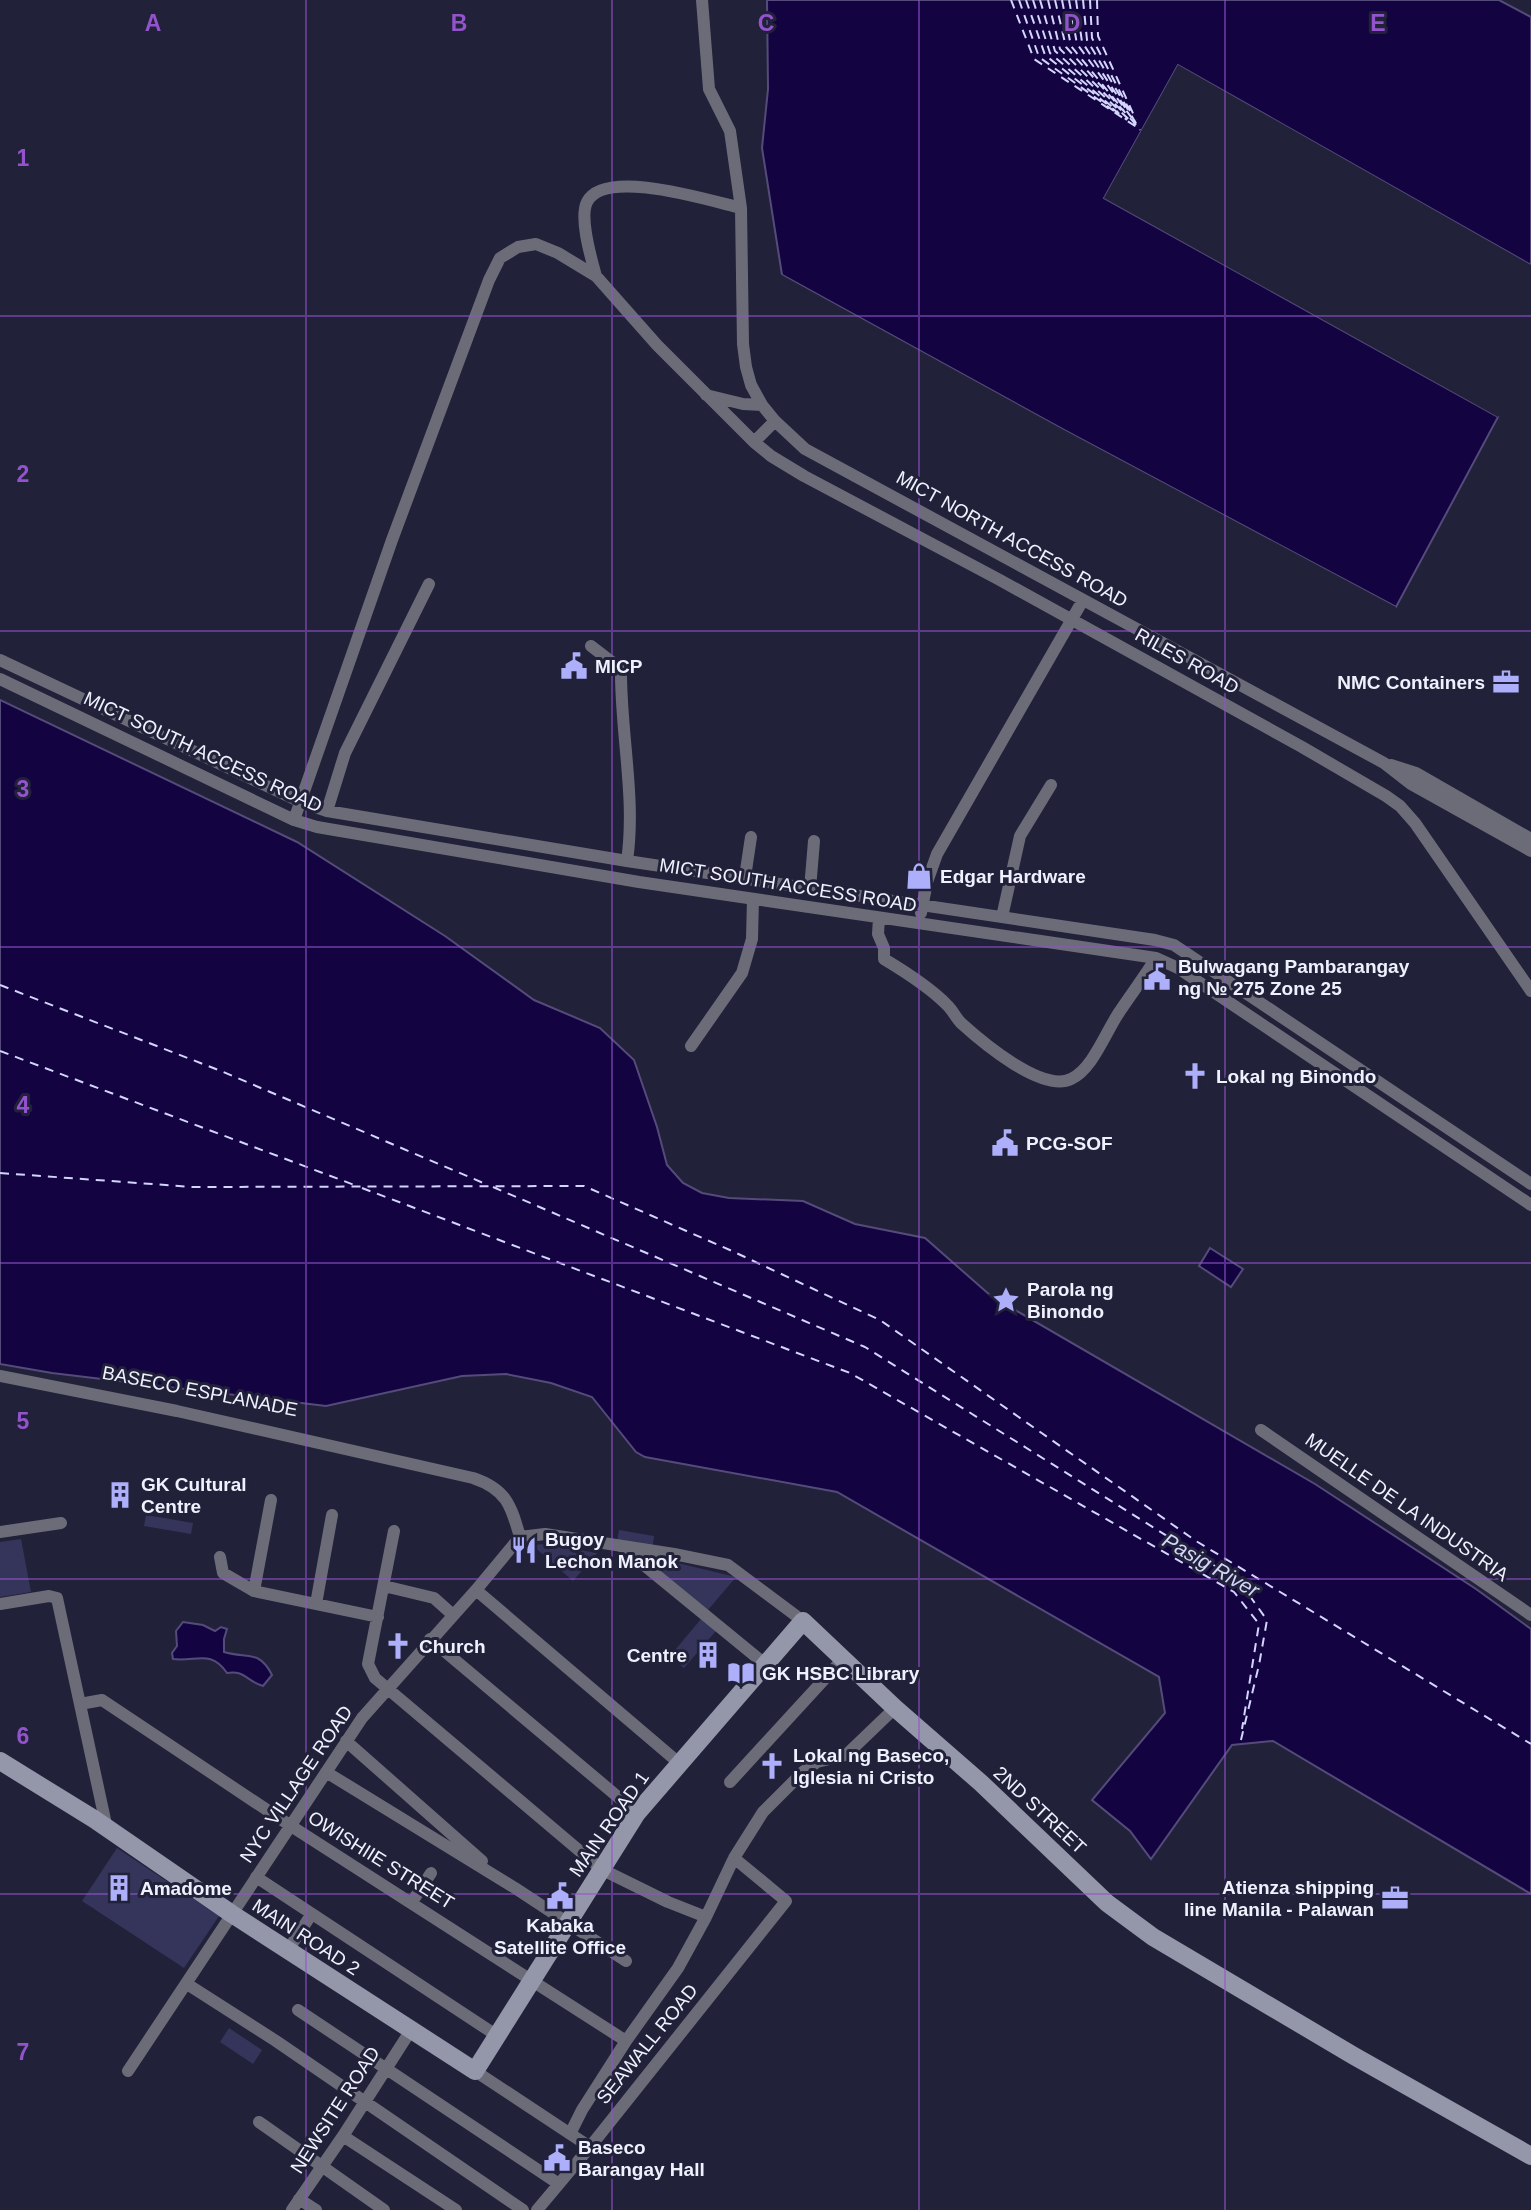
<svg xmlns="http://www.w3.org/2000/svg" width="1531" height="2210" font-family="Helvetica,sans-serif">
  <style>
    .green { fill: #35355b }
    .water { fill: #130441; stroke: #554b7a; stroke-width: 2 }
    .pier { fill: #212139 }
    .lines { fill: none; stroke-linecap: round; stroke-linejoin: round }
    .ferry { stroke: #d3d5fc; stroke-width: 2; stroke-dasharray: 9 7; stroke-linecap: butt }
    .street { stroke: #6c6c79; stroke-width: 12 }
    .secondary { stroke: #9496aa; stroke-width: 18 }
    .grid { fill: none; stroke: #9253cc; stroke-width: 2; stroke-opacity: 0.55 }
    .labels { text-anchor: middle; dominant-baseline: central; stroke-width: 6; stroke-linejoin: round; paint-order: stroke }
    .street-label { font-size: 19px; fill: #f0f1fe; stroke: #212139 }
    .poi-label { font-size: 19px; font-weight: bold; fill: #f0f1fe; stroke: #212139; text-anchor: start }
    .water-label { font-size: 21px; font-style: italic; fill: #d3d5fc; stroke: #212139 }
    .grid-label { font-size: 23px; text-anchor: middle; font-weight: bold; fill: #9253cc; stroke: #212139; stroke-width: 6; stroke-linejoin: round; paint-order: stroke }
  </style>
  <rect width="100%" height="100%" fill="#212139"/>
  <path class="green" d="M 146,1515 L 193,1523 L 191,1534 L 144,1526 Z
    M 619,1530 L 654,1536 L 652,1552 L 616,1547 Z
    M 21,1539 L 31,1592 L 0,1597 L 0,1542 Z
    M 545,1544 L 597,1553 L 573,1581 L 532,1545 Z
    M 661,1559 L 736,1577 L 708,1610 L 654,1568 Z
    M 701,1619 L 716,1631 L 684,1668 L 670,1656 Z
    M 117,1848 L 219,1916 L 184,1968 L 82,1901 Z
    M 229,2028 L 262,2050 L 253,2064 L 220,2042 Z"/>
  <path class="water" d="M 767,0 L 1499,0 L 1531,17 L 1531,265 L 1178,65 L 1104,198 L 1498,417 L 1396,607 L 1064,430 L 782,275 L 762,148 L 768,89 Z
    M 0,700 L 297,842 L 445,936 L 534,1000 L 600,1028 L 634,1060 L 657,1127 L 667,1165 L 683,1183 L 702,1193 L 729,1198 L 803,1201 L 855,1224 L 925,1238 L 991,1296 L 1315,1484 L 1476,1589 L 1531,1629 L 1531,1894 L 1273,1741 L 1232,1745 L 1151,1859 L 1130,1831 L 1092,1800 L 1165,1713 L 1159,1677 L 837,1492 L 645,1457 L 636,1452 L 592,1397 L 551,1383 L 506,1374 L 462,1376 L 326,1406 L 52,1373 L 0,1364 Z
    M 1210,1248 L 1243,1269 L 1231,1287 L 1199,1266 Z
    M 183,1622 L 203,1625 L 215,1631 L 221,1627 L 227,1629 L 224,1639 L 224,1652 C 247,1659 259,1649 272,1675 L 263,1686 C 246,1681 245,1670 227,1673 C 211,1649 196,1662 173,1659 L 172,1653 L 177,1646 L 176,1631 Z"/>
  <path class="pier" d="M 1178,65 L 1531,265 L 1531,268 L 1179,70 L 1108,197 L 1499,414 L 1498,417 L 1104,198 Z
    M 778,273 L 1064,430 L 1396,607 L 1395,610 L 1062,433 L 780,278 Z"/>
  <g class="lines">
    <path class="ferry" d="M 1011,0 L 1034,59 L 1141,130
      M 1019,0 L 1039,57 L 1114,111
      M 1026,0 L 1045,55 L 1127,120
      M 1033,0 L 1050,53 L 1118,112
      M 1040,0 L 1055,51 L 1135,125
      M 1048,0 L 1060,49 L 1123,112
      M 1055,0 L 1066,47 L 1138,127
      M 1062,0 L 1071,46 L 1124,111
      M 1069,0 L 1077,44 L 1134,121
      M 1076,0 L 1082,42 L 1128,112
      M 1083,0 L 1087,40 L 1140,130
      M 1090,0 L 1092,38 L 1130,111
      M 1097,0 L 1098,36 L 1136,120
      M 0,985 L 221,1071 L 488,1185
      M 0,1051 L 357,1186
      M 0,1173 L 193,1187 L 584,1186 L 732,1251 L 880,1320 L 1196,1541 L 1531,1744
      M 493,1187 L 865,1347 L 1239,1581 L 1267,1620 L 1259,1665 L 1240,1744
      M 362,1188 L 850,1373 L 1234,1592 L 1259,1624 L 1242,1729"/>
    <path class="street" d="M 702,0 L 709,89 L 730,131 L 741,208 L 743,344 L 746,367 L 751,385 L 762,405 L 775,421 L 805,449 L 1384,763 L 1411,784 L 1531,851
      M 596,276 C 591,258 579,218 587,202 C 604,167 711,201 741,208
      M 706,395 L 743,404 L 762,405
      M 754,442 L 775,421
      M 591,646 L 617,666 L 621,673 C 621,736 636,799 627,861
      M 0,660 L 301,802 L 327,811 L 627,861 L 1155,940 L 1174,945 L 1531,1184
      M 0,679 L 294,820 L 317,827 L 639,882 L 1156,958 L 1178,968 L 1531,1205
      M 1391,765 L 1416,773 L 1531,839
      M 327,811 L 345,753 L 429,584
      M 294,820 L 392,540 L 489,280 L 500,258 L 518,247 L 536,244 L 558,253 L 596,276 L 657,345 L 754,442 L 771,456 L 804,476 L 998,579 L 1302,747 L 1386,796 L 1400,806 L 1415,823 L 1531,991
      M 745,877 L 751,837
      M 810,889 L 814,841
      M 921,913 L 927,882 L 937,854 L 1083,600
      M 1002,917 L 1020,836 L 1051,785
      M 879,918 L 878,934 L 884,948 L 884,959 C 904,971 932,989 948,1006 C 953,1011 956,1018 961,1023 C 982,1042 1042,1093 1071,1079 C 1093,1069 1106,1031 1120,1011 C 1132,993 1145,976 1156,958
      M 691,1046 L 742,973 L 752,939 L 753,899
      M 0,1376 L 177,1411 L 473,1478 C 506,1489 511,1505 520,1537
      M 1261,1430 L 1531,1615
      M 394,1531 L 368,1664 L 375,1678 L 601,1869 L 668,1902 L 706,1917
      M 0,1532 L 61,1523
      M 520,1537 L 545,1534 L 674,1554 L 728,1565 L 803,1621
      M 622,1547 L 765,1664
      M 220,1557 L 223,1573 L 254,1591 L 378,1617
      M 384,1586 L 434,1598 L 453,1615
      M 476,1590 L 679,1763
      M 254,1591 L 271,1500
      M 0,1604 L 49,1596 L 57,1598 L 107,1829
      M 316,1604 L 332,1515
      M 430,1639 L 637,1813
      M 80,1704 L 102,1700 L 291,1826 L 626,2041
      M 346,1741 L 482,1861
      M 326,1772 L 515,1888 L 626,1961
      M 730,1782 L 842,1660
      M 256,1877 L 496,2035
      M 412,1902 L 431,1873
      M 288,1950 L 311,1915
      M 187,1984 L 276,2041 L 523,2210
      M 298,2010 L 559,2184
      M 128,2071 L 362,1718 L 476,1590 L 520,1537
      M 475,2071 L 590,2147
      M 259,2122 L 384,2210
      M 570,2134 L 582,2110 L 626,2041 L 678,1968 L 706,1917 L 734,1858 L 763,1812 L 803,1772 L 817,1762 L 846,1755 L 895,1708
      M 343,2136 L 456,2210
      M 299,2199 L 316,2210
      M 292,2210 L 343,2136 L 411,2030
      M 537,2210 L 590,2147 L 786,1901 L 734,1858"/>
    <path class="secondary" d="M 0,1761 L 94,1819 L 232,1914 L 475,2071 L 637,1813 L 803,1621 L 895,1708 L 981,1783 L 1107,1903 L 1153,1937 L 1354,2056 L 1531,2156"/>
  </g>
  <path class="grid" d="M 306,0 L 306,2210M 612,0 L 612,2210M 919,0 L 919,2210M 1225,0 L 1225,2210M 0,316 L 1531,316M 0,631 L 1531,631M 0,947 L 1531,947M 0,1263 L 1531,1263M 0,1579 L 1531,1579M 0,1894 L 1531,1894"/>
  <defs>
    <symbol id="civic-bare" viewBox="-9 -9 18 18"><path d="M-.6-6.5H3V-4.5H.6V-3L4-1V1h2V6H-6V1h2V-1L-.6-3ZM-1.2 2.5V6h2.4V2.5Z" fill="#adaffb" stroke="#212139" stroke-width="2.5" paint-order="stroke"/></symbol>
    <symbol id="office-bare" viewBox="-9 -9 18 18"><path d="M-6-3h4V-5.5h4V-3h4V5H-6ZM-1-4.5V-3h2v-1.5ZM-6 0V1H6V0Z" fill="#adaffb" stroke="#212139" stroke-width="2.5" paint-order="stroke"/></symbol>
    <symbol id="shop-bare" viewBox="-9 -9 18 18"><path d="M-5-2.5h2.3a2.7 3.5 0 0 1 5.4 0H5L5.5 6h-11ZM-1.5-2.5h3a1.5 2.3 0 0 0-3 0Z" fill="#adaffb" stroke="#212139" stroke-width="2.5" paint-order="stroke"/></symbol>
    <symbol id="church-bare" viewBox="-9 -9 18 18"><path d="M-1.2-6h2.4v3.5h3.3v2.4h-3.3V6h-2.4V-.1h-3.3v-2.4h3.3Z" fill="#adaffb" stroke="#212139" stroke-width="2.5" paint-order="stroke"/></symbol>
    <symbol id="sight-bare" viewBox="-9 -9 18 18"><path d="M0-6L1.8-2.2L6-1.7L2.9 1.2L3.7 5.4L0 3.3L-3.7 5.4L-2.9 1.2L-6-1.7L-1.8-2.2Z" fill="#adaffb" stroke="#212139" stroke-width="2.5" paint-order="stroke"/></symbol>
    <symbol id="building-bare" viewBox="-9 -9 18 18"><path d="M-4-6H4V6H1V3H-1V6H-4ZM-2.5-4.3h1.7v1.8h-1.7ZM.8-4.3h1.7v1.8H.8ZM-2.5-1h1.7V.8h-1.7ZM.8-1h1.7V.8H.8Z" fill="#adaffb" stroke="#212139" stroke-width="2.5" paint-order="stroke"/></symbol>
    <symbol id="restaurant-bare" viewBox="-9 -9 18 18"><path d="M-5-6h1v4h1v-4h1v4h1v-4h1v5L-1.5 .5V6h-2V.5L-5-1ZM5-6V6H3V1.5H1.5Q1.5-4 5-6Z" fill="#adaffb" stroke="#212139" stroke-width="2.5" paint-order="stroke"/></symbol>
    <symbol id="library-bare" viewBox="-9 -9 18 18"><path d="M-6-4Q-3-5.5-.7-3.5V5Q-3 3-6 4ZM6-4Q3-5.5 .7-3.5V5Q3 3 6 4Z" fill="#adaffb" stroke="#212139" stroke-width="2.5" paint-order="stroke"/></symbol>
  </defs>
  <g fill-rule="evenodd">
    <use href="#civic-bare" x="555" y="647" width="38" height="38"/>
    <use href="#office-bare" x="1487" y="663" width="38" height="38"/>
    <use href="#shop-bare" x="900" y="857" width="38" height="38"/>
    <use href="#civic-bare" x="1138" y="958" width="38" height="38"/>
    <use href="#church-bare" x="1176" y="1057" width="38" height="38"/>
    <use href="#civic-bare" x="986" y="1124" width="38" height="38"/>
    <use href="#sight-bare" x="987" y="1281" width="38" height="38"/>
    <use href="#building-bare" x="101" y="1476" width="38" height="38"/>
    <use href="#restaurant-bare" x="505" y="1531" width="38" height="38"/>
    <use href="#church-bare" x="379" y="1627" width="38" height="38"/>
    <use href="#building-bare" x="689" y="1636" width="38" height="38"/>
    <use href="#library-bare" x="722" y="1654" width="38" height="38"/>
    <use href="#church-bare" x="753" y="1747" width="38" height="38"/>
    <use href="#building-bare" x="100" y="1869" width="38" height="38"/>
    <use href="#civic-bare" x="541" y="1877" width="38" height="38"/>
    <use href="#office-bare" x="1376" y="1879" width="38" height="38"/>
    <use href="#civic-bare" x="538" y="2139" width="38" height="38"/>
  </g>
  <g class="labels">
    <g class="street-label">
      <text transform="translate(1012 539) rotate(29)">MICT NORTH ACCESS ROAD</text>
      <text transform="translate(1187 661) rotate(29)">RILES ROAD</text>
      <text transform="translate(203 752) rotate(25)">MICT SOUTH ACCESS ROAD</text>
      <text transform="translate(788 885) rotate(9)">MICT SOUTH ACCESS ROAD</text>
      <text transform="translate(200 1391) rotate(11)">BASECO ESPLANADE</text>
      <text transform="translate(1407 1507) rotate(35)">MUELLE DE LA INDUSTRIA</text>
      <text transform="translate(296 1784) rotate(-56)">NYC VILLAGE ROAD</text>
      <text transform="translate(1040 1810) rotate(43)">2ND STREET</text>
      <text transform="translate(609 1824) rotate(-55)">MAIN ROAD 1</text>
      <text transform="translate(381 1860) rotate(32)">OWISHIIE STREET</text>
      <text transform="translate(306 1937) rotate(33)">MAIN ROAD 2</text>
      <text transform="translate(647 2044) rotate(-51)">SEAWALL ROAD</text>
      <text transform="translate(335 2110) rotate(-57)">NEWSITE ROAD</text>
    </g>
    <g class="poi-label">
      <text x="595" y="666">MICP</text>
      <text x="1485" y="682" text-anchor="end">NMC Containers</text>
      <text x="940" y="876">Edgar Hardware</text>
      <text x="1178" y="966">Bulwagang Pambarangay<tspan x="1178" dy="22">ng № 275 Zone 25</tspan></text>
      <text x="1216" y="1076">Lokal ng Binondo</text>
      <text x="1026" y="1143">PCG-SOF</text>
      <text x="1027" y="1289">Parola ng<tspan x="1027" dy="22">Binondo</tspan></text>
      <text x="141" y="1484">GK Cultural<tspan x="141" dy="22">Centre</tspan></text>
      <text x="545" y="1539">Bugoy<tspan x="545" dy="22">Lechon Manok</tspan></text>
      <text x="419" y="1646">Church</text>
      <text x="687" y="1655" text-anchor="end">Centre</text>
      <text x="762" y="1673">GK HSBC Library</text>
      <text x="793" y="1755">Lokal ng Baseco,<tspan x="793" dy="22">Iglesia ni Cristo</tspan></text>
      <text x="1374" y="1887" text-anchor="end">Atienza shipping<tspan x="1374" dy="22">line Manila - Palawan</tspan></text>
      <text x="140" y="1888">Amadome</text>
      <text x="560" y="1925" text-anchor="middle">Kabaka<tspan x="560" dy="22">Satellite Office</tspan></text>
      <text x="578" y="2147">Baseco<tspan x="578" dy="22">Barangay Hall</tspan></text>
    </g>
    <g class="water-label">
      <text transform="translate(1211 1565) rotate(30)">Pasig River</text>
    </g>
  </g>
  <g class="grid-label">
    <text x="153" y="31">A</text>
    <text x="459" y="31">B</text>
    <text x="766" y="31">C</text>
    <text x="1072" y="31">D</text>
    <text x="1378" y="31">E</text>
    <text x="23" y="166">1</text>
    <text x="23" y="482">2</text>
    <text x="23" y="797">3</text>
    <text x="23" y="1113">4</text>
    <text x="23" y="1429">5</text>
    <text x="23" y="1744">6</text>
    <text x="23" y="2060">7</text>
  </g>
</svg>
